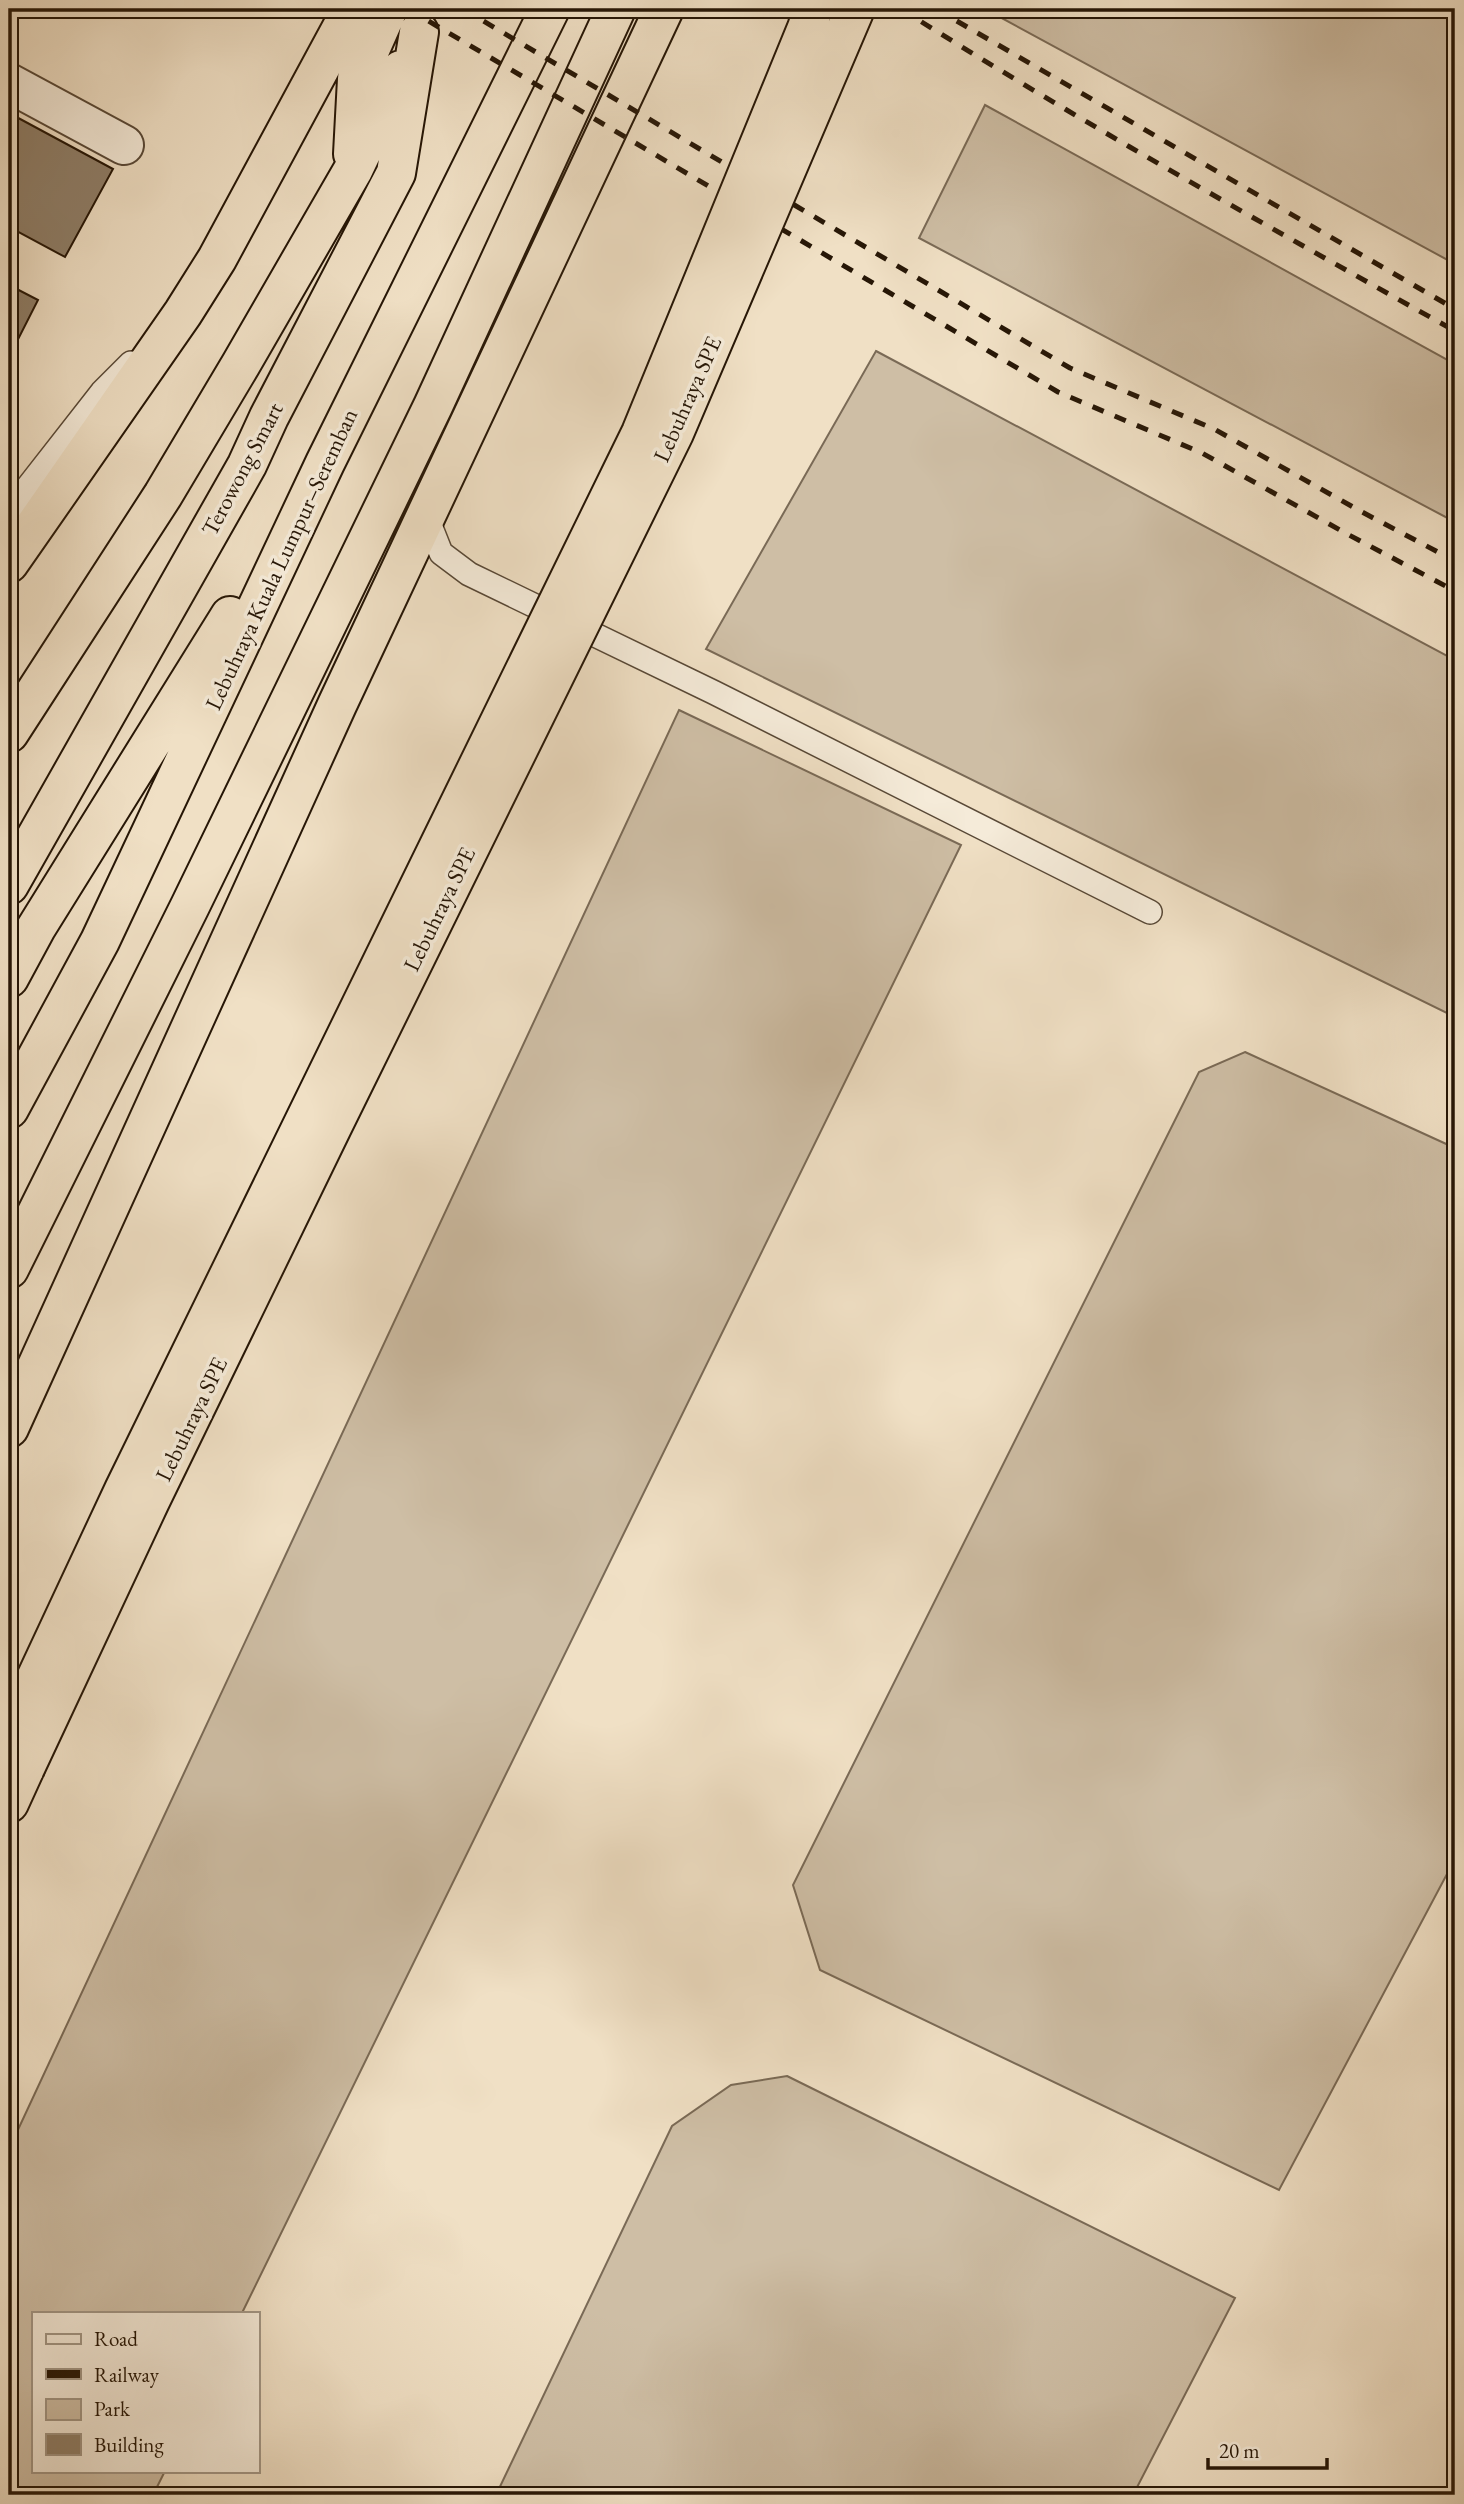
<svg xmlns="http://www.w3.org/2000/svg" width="1464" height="2504" font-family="'EB Garamond',serif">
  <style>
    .green { fill: #cebea5; stroke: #7a6a56; stroke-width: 2 }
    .building { fill: #8f7f69; stroke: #261606; stroke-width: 2 }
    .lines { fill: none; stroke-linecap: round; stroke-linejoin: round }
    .service-casing { stroke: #584836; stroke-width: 26 }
    .minor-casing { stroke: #584836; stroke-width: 42 }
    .motorway-casing { stroke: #261606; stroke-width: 42 }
    .service { stroke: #f5ebd9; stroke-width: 23 }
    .minor { stroke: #f5ebd9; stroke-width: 38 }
    .motorway { stroke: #f0e0c5; stroke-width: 38 }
    .rail { stroke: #261606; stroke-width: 5; stroke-dasharray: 12 12; stroke-linecap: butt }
    .motorway-bridge-casing { stroke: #261606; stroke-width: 42; stroke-linecap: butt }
    .motorway-bridge { stroke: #f0e0c5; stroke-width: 38 }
    .labels { text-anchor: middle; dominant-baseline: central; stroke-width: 7; stroke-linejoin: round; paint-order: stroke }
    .street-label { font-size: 23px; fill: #261606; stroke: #f5ebd9 }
  </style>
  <rect width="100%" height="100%" fill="#f0e0c5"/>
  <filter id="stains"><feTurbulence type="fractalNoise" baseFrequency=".00286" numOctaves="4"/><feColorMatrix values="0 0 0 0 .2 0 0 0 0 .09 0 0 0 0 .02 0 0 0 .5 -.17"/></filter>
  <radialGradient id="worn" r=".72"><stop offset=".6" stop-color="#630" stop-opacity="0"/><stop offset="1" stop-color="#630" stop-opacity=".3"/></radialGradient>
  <path class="green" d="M 985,9 L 1455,9 L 1455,264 Z
    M 985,105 L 1455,364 L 1455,522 L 919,238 Z
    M 876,351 L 1455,660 L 1455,1017 L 706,649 Z
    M 679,710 L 961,845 L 242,2313 L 33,2313 L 33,2471 L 165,2471 L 153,2495 L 9,2495 L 9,2149 Z
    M 1245,1052 L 1455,1148 L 1455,1859 L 1279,2190 L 820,1970 L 793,1885 L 1199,1072 Z
    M 787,2076 L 1235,2298 L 1133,2495 L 496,2495 L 672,2126 L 731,2085 Z"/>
  <path class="building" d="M 9,113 L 113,169 L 65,257 L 9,227 Z
    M 9,285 L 38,300 L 9,357 Z"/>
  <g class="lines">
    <defs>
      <path id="service" d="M 9,511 L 102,392 L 131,363
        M 426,515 L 441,553 L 469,574 L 713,692 L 1150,912"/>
      <path id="minor" d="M 9,83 L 124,145"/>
      <path id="motorway" d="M 353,154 L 357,79 L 388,9
        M 9,563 L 183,313 L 217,259 L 352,9
        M 9,733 L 163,495 L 241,364 L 353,170 L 401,70
        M 9,885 L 247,465 L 269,417 L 396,173 L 419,32
        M 9,978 L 36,928 L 230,616
        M 9,1109 L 100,941 L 325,463 L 550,9
        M 9,1269 L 190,906 L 433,406 L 616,9
        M 9,1428 L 337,705 L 664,9
        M 9,1803 L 25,1768"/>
    </defs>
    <use href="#service" class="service-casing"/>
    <use href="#minor" class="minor-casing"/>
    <use href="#motorway" class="motorway-casing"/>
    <use href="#service" class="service"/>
    <use href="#minor" class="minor"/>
    <use href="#motorway" class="motorway"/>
    <path class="rail" d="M 408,9 L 1058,392 L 1202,453 L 1349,535 L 1455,591
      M 463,9 L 1070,368 L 1214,429 L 1362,512 L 1455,561
      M 901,9 C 1082,123 1269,227 1455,331
      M 936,9 L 1455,309"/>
    <defs>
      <path id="motorway-bridge" d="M 9,1736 L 124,1490 L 641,433 L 807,28 L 813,9
        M 25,1768 L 150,1501 L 332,1127 L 674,433 L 855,9"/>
    </defs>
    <use href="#motorway-bridge" class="motorway-bridge-casing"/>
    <use href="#motorway-bridge" class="motorway-bridge"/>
  </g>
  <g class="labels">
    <g class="street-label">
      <text transform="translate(687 399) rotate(-66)">Lebuhraya SPE</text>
      <text transform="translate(242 469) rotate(-62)">Terowong Smart</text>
      <text transform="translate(281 559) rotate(-65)">Lebuhraya Kuala Lumpur–Seremban</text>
      <text transform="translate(439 909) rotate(-64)">Lebuhraya SPE</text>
      <text transform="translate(191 1419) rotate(-64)">Lebuhraya SPE</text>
    </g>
  </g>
  <rect width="1464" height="2504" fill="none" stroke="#f0e0c5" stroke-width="35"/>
  <rect x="10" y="10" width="1443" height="2483" fill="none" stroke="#261606" stroke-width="3.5"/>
  <rect x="18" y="18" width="1429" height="2469" fill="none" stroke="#261606" stroke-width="2"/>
  <rect x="32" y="2312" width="228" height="161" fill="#f5ebd9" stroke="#a29685" stroke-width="2"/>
  <rect x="46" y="2334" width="35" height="10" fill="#f5ebd9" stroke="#a29685" stroke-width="2"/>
  <text x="94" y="2346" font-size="21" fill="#261606">Road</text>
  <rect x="46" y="2369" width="35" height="10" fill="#261606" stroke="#a29685" stroke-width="2"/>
  <text x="94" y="2382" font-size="21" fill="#261606">Railway</text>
  <rect x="46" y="2399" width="35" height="21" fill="#cebea5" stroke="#a29685" stroke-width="2"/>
  <text x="94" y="2416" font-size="21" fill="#261606">Park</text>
  <rect x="46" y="2434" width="35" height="21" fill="#8f7f69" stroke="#a29685" stroke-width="2"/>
  <text x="94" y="2452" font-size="21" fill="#261606">Building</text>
  <path d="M1208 2458v10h119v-10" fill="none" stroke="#261606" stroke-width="3.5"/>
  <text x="1219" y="2458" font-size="21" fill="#261606" stroke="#f5ebd9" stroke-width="5" paint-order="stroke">20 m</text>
  <rect width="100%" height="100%" filter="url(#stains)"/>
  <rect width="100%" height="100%" fill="url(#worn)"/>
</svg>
